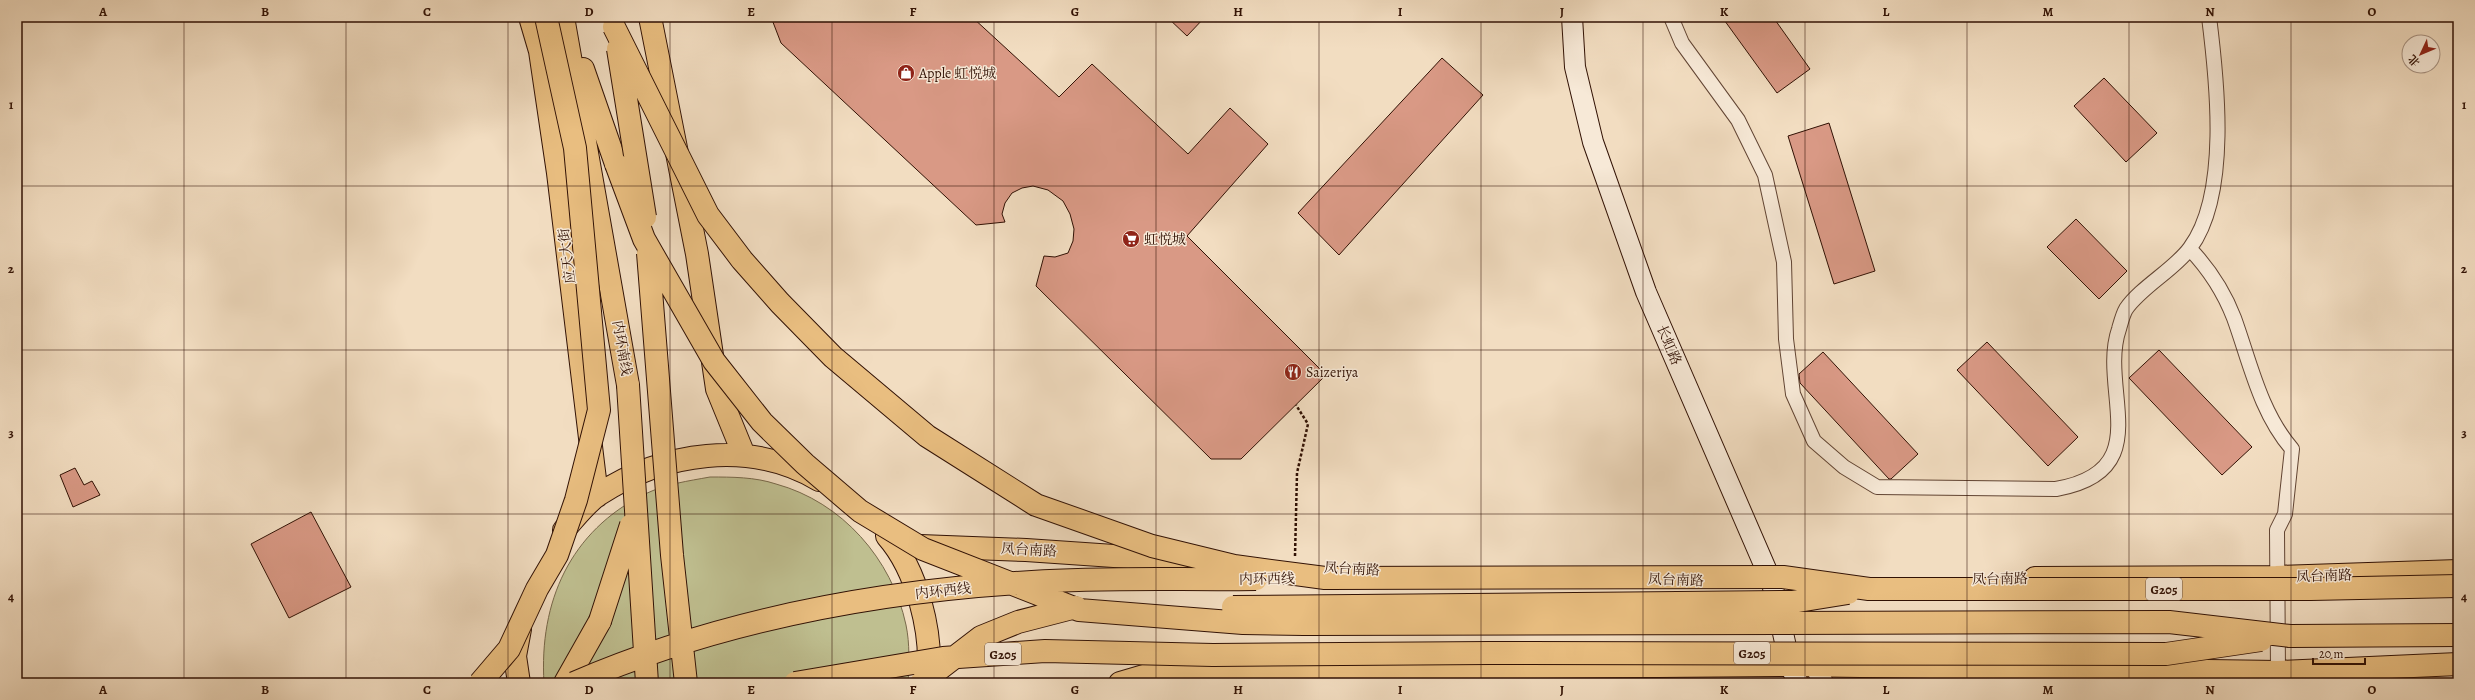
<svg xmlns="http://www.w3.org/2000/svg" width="2475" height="700" font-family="Alegreya,'Noto Serif SC',serif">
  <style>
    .green { fill: #bfbf90; stroke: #78684a }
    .building { fill: #d99985; stroke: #311104 }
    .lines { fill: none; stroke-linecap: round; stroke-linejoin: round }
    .street-casing { stroke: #614433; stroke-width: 16 }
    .secondary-casing { stroke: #311104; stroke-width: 22 }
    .primary-casing { stroke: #311104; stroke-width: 24 }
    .highway-casing { stroke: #311104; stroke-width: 24 }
    .path { stroke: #311104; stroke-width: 2.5; stroke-dasharray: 3 2; stroke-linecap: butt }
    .street { stroke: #f7e9d7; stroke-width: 14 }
    .secondary { stroke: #f7e9d7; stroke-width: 20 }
    .primary { stroke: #e9be80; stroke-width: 22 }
    .highway { stroke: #e9be80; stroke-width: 22 }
    .highway-bridge-casing { stroke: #311104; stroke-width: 24; stroke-linecap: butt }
    .highway-bridge { stroke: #e9be80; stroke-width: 22 }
    .grid { fill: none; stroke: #311104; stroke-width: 1; stroke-opacity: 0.55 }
    .labels { text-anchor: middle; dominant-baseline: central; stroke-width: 3; stroke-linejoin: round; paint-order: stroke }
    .shield { fill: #f7e9d7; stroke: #6c5243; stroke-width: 1 }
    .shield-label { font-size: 13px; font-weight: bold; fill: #311104 }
    .poi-label { font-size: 14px; fill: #311104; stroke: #f7e9d7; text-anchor: start }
    .street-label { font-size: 14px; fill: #311104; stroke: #f7e9d7 }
    .neatline { fill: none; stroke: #311104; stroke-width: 1.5 }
    .grid-label { font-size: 13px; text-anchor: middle; font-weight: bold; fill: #311104 }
  </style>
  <rect width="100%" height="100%" fill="#f2ddc1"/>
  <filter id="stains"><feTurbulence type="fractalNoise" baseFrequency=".005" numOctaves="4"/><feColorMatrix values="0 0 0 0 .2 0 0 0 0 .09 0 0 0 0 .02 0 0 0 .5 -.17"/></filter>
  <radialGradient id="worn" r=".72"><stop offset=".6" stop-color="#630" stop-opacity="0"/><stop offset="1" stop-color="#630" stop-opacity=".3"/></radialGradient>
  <path class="green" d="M 710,477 C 732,477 755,477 776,484 C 842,502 892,559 906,625 C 910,644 909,664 908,683 L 544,683 C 539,602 570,531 645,494 C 666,484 688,481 710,477 Z"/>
  <path class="building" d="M 771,17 L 972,17 L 1059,97 L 1092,64 L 1188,154 L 1230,108 L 1268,144 L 1187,236 L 1326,375 L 1241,459 L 1211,459 L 1036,286 L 1044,256 L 1055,257 L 1068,253 L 1073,241 L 1074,229 L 1070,214 L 1063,201 L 1048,190 L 1033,186 L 1022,188 L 1012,193 L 1005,203 L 1002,214 L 1005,222 L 976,225 L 781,43 Z
    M 1167,17 L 1205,17 L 1187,36 Z
    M 1722,17 L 1773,17 L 1810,69 L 1777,93 Z
    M 1442,58 L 1483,95 L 1339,255 L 1298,213 Z
    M 2104,78 L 2157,133 L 2126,162 L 2074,106 Z
    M 1829,123 L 1875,271 L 1834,284 L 1788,136 Z
    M 2076,219 L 2127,271 L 2099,299 L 2047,247 Z
    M 1987,342 L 2078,437 L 2048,466 L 1957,370 Z
    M 2159,350 L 2252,447 L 2222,475 L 2129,378 Z
    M 1823,352 L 1918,454 L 1891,479 L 1889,479 L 1800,383 L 1799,374 Z
    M 75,468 L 84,485 L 92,481 L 100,495 L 73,507 L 60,475 Z
    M 311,512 L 351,587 L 289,618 L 251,544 Z"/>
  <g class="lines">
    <defs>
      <path id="street" d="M 1671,17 L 1682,43 L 1738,120 L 1765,175 L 1784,262 L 1786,339 L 1793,394 L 1814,441 L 1844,467 L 1877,487 L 2056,489 C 2159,471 2098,390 2119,329 C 2121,322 2123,314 2126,309 C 2141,287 2175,269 2190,248 C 2230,194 2217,80 2209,17
        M 2190,249 C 2209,269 2224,292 2234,318 C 2250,362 2260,412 2292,449 L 2285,514 L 2277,530 L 2278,672"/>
      <path id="secondary" d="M 1572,17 L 1575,67 L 1593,142 L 1646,292 L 1772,583 L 1790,665 L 1798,683
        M 1816,667 L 1823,683"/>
      <path id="primary" d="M 530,17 L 540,51 L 558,173 L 597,496
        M 650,17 L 697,254 L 717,389 L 744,455
        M 564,530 C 574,519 585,504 598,495 C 663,452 750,439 819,480
        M 887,536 C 917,570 933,633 928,678
        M 894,545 L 1026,550 L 1187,561
        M 2035,578 L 2276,577 L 2458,571
        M 1148,680 L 1238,672 L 1538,667 L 1790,665 L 2278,672 L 2458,664
        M 519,683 L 515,656 L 520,629"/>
      <path id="highway" d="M 563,17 L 628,385
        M 583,69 L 616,164
        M 2290,636 L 2458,635
        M 565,683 L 600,621
        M 1120,683 L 1205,658"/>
    </defs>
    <use href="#street" class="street-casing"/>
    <use href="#secondary" class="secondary-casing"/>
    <use href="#primary" class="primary-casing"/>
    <use href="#highway" class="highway-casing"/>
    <path class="path" d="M 1295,556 L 1297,473 L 1308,424 L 1296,405"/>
    <use href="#street" class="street"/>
    <use href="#secondary" class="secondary"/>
    <use href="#primary" class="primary"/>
    <use href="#highway" class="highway"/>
    <defs>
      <path id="highway-bridge" d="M 614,27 L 708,215 L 742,260 L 780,303 L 833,357 L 927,436 L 1036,505 L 1152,546 L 1234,566 L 1325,578 L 1783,577 L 1869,589 L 2311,589 L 2458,586
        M 618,49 L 645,217
        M 616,164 L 644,239 L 714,361 L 762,422 L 805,464 L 860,511 L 923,549 L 1079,610 L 1243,623 L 1304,624 L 2169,622 L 2290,636
        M 648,253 L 672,555 L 686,683
        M 628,385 L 647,683
        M 1233,607 L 1792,602 L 1848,593
        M 600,621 L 631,525
        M 480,683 L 509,649 L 537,589 L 557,555 L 576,500 L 599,410 L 575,148 L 546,17
        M 574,683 C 718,621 876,591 1032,582 C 1107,577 1181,580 1256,579
        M 795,683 L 943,658 L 1045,651 L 1213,655 L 1489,653 L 2166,654 L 2261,640
        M 921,683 L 981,637 L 1018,622 L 1076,607"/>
    </defs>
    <use href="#highway-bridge" class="highway-bridge-casing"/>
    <use href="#highway-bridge" class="highway-bridge"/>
  </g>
  <path class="grid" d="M 184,17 L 184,683M 346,17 L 346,683M 508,17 L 508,683M 670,17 L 670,683M 832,17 L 832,683M 994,17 L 994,683M 1156,17 L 1156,683M 1319,17 L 1319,683M 1481,17 L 1481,683M 1643,17 L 1643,683M 1805,17 L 1805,683M 1967,17 L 1967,683M 2129,17 L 2129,683M 2291,17 L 2291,683M 17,186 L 2458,186M 17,350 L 2458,350M 17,514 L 2458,514"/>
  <defs>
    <symbol id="shop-disc" viewBox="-11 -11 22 22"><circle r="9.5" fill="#8f2418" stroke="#f7e9d7"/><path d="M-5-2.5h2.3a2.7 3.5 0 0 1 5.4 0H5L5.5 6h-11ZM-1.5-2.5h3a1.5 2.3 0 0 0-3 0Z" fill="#fff"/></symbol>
    <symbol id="supermarket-disc" viewBox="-11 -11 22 22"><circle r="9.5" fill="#8f2418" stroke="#f7e9d7"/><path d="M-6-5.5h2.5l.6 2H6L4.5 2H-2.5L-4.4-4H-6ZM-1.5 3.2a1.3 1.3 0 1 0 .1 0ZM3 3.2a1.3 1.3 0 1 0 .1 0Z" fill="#fff"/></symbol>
    <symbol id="restaurant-disc" viewBox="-11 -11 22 22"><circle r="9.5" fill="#8f2418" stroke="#f7e9d7"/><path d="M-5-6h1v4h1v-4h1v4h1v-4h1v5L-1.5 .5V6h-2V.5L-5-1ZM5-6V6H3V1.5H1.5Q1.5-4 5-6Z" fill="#fff"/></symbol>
  </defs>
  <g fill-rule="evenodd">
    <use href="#shop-disc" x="896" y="63" width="20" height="20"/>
    <use href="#supermarket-disc" x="1121" y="229" width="20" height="20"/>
    <use href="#restaurant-disc" x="1283" y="362" width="20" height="20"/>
  </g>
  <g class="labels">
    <g class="shield">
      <rect x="2146" y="578" width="36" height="22" rx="3"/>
      <rect x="1734" y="642" width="36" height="22" rx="3"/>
      <rect x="985" y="643" width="36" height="22" rx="3"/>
    </g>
    <g class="shield-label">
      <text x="2164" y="589">G205</text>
      <text x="1752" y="653">G205</text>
      <text x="1003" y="654">G205</text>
    </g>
    <g class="poi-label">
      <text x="919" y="73">Apple 虹悦城</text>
      <text x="1144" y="239">虹悦城</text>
      <text x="1306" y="372">Saizeriya</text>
    </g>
    <g class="street-label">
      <text transform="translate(567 256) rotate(-97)">应天大街</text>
      <text transform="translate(1669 345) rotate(67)">长虹路</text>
      <text transform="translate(622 348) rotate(80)">内环南线</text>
      <text transform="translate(1029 550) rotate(3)">凤台南路</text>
      <text transform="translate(1352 569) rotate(3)">凤台南路</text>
      <text transform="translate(2324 576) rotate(-2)">凤台南路</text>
      <text transform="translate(1267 579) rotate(-1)">内环西线</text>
      <text transform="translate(2000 579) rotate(-1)">凤台南路</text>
      <text transform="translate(1676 580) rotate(2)">凤台南路</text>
      <text transform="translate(943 591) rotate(-6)">内环西线</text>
    </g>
  </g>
  <rect width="2475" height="700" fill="none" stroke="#f2ddc1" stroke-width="44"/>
  <g transform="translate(2421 54) rotate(226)"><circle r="19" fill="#f7e9d7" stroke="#a89383"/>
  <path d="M0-3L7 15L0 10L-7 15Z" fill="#8f2418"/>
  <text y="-6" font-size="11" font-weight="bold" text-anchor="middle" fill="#311104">北</text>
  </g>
  <path d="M2313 658v6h52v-6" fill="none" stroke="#311104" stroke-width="2"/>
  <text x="2319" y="658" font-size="12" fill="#311104" stroke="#f7e9d7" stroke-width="3" paint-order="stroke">20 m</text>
  <rect x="22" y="22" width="2431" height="656" class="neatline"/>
  <g class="grid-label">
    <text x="103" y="16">A</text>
    <text x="265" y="16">B</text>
    <text x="427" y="16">C</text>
    <text x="589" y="16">D</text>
    <text x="751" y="16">E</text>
    <text x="913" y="16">F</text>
    <text x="1075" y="16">G</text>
    <text x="1238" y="16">H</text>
    <text x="1400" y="16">I</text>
    <text x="1562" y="16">J</text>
    <text x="1724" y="16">K</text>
    <text x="1886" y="16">L</text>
    <text x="2048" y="16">M</text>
    <text x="2210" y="16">N</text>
    <text x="2372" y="16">O</text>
    <text x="11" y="109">1</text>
    <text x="2464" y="109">1</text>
    <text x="11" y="273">2</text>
    <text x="2464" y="273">2</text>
    <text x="11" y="437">3</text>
    <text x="2464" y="437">3</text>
    <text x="11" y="601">4</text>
    <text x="2464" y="601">4</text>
    <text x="103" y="694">A</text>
    <text x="265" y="694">B</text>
    <text x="427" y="694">C</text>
    <text x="589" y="694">D</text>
    <text x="751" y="694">E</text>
    <text x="913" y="694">F</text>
    <text x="1075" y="694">G</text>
    <text x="1238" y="694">H</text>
    <text x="1400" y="694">I</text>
    <text x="1562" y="694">J</text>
    <text x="1724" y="694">K</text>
    <text x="1886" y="694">L</text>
    <text x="2048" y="694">M</text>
    <text x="2210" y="694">N</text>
    <text x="2372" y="694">O</text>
  </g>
  <rect width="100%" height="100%" filter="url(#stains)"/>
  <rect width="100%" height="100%" fill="url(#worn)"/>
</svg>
